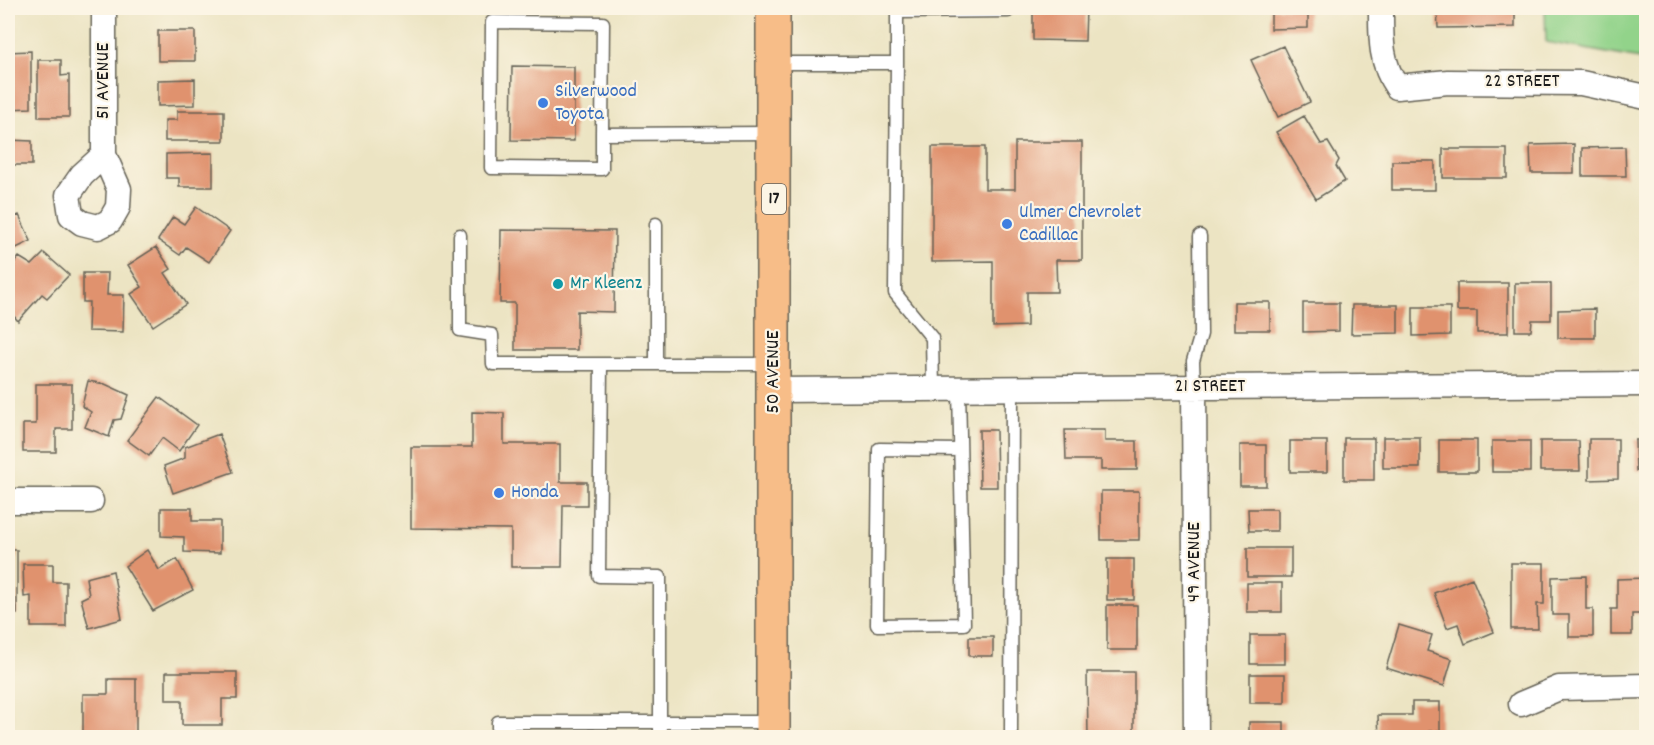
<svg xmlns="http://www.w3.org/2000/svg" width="1654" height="745" font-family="Dekko,sans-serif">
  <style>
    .green { fill: #92d38a; stroke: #577853; stroke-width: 1.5 }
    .building { fill: #e0926e }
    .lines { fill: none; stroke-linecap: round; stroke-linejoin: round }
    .lane-casing { stroke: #656256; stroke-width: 15 }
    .street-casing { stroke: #656256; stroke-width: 27 }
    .primary-casing { stroke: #656256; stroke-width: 36 }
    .lane { stroke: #fff; stroke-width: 12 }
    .street { stroke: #fff; stroke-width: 24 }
    .primary { stroke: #f7bd88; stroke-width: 33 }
    .shop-dot { fill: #3f7fe0; stroke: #fcf5e5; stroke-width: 2 }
    .culture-dot { fill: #0f9aa8; stroke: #fcf5e5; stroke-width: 2 }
    .labels { text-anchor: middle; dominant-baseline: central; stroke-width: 4.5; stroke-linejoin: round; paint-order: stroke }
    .shield { fill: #fcf5e5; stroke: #5f5d58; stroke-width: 1.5 }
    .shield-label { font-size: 18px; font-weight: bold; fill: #1c1c1c }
    .street-label { font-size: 20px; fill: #1c1c1c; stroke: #fcf5e5 }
    .shop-label { font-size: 20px; fill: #366cbe; stroke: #fcf5e5; text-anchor: start }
    .culture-label { font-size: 20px; fill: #0d838f; stroke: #fcf5e5; text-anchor: start }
  </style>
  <rect width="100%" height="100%" fill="#fcf5e5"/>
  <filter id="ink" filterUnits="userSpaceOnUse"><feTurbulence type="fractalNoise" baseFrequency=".0167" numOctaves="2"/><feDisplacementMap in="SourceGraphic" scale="12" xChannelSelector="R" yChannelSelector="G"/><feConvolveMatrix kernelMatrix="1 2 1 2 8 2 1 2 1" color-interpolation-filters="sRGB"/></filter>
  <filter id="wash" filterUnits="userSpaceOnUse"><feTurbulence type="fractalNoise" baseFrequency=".008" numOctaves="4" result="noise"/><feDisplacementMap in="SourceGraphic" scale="24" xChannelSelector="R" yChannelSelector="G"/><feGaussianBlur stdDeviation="1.35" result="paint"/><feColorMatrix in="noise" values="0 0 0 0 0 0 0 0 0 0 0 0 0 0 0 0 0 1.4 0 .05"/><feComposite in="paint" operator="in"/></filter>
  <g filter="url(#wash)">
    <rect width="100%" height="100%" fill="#ece4c3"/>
    <path class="green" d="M 1545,8 L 1646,8 L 1646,60 L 1546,42 Z"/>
    <g id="blocks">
      <path class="building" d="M 1033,8 L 1086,8 L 1085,41 L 1033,40 Z
        M 1271,8 L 1308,8 L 1308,28 L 1271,29 Z
        M 1437,8 L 1515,8 L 1515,27 L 1438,28 Z
        M 158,31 L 195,31 L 195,61 L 158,61 Z
        M 1283,46 L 1310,102 L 1278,117 L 1251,60 Z
        M 31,51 L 31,108 L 8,109 L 8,52 Z
        M 38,60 L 61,60 L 61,76 L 69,75 L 69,117 L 38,117 Z
        M 512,66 L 574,67 L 574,141 L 511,140 Z
        M 195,79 L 195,105 L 158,106 L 158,80 Z
        M 177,111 L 224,111 L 224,141 L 165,141 L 165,120 L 177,120 Z
        M 1304,116 L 1321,144 L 1328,142 L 1339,160 L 1336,166 L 1345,181 L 1316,199 L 1276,132 Z
        M 8,140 L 32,141 L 32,165 L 11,165 L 11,183 L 8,183 Z
        M 1015,142 L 1082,142 L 1082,260 L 1056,260 L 1057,292 L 1027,292 L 1027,326 L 993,327 L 993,261 L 932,262 L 932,147 L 985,147 L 985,189 L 1015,189 Z
        M 1574,144 L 1574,173 L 1531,173 L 1530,145 Z
        M 1625,147 L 1626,176 L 1582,176 L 1582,148 Z
        M 1443,149 L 1507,149 L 1507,178 L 1443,178 Z
        M 213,153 L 213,187 L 179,187 L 179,178 L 166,178 L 166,154 Z
        M 1392,161 L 1435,161 L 1435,190 L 1392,190 Z
        M 196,207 L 230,231 L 209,262 L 186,247 L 180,255 L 158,240 L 173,217 L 184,224 Z
        M 19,215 L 31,241 L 8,252 L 8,220 Z
        M 501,230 L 615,231 L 614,312 L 577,311 L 577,350 L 515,350 L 515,303 L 500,303 Z
        M 156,247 L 171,269 L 165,273 L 186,304 L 153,326 L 131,294 L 142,287 L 128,265 Z
        M 44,253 L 69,275 L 47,298 L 42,294 L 18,321 L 8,309 L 8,270 L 19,257 L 32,265 Z
        M 83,273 L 108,273 L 107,295 L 124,295 L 123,332 L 88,331 L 89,302 L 83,302 Z
        M 1457,283 L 1508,283 L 1508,333 L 1477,333 L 1477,311 L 1457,311 Z
        M 1515,283 L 1551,283 L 1551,320 L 1532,320 L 1531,331 L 1515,331 Z
        M 1234,302 L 1270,302 L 1270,330 L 1234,330 Z
        M 1303,303 L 1339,303 L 1339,331 L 1303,332 Z
        M 1352,305 L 1398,305 L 1398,333 L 1351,334 Z
        M 1413,307 L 1450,307 L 1450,335 L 1413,336 Z
        M 1595,309 L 1595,338 L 1558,338 L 1558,310 Z
        M 88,381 L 105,384 L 129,395 L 121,419 L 114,420 L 109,437 L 85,427 L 91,412 L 82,406 Z
        M 36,384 L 72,384 L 72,429 L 56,429 L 56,452 L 23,452 L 23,424 L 36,424 Z
        M 159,397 L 197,425 L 179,451 L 162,438 L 149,456 L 127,440 Z
        M 472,412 L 504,413 L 504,444 L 560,444 L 560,482 L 587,482 L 587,505 L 563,505 L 562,567 L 511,567 L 511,529 L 411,528 L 411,447 L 472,447 Z
        M 979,430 L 996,430 L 997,487 L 980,487 Z
        M 1065,430 L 1105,430 L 1105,441 L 1137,441 L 1137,470 L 1101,470 L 1101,460 L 1066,460 Z
        M 8,433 L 12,433 L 12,455 L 8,455 Z
        M 219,434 L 233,472 L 173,493 L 164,466 L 185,458 L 185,447 Z
        M 1383,437 L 1420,437 L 1420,468 L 1383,468 Z
        M 1344,438 L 1374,438 L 1374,480 L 1344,480 Z
        M 1589,439 L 1618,439 L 1618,479 L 1589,480 Z
        M 1439,440 L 1477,440 L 1477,472 L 1439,472 Z
        M 1635,440 L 1646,440 L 1646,471 L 1636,471 Z
        M 1290,441 L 1327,441 L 1327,472 L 1290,472 Z
        M 1492,441 L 1530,441 L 1530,472 L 1492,472 Z
        M 1540,441 L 1579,441 L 1580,471 L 1540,471 Z
        M 1240,445 L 1266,445 L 1266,486 L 1240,486 Z
        M 1101,491 L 1139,491 L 1139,540 L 1101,540 Z
        M 161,508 L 192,508 L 192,521 L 220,521 L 220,553 L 184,552 L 184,537 L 161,536 Z
        M 1248,509 L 1277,509 L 1277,531 L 1249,531 Z
        M 1247,548 L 1291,548 L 1291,577 L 1247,577 Z
        M 8,550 L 17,550 L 17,614 L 8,614 Z
        M 147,550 L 159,570 L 177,559 L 193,590 L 153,611 L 125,566 Z
        M 1107,559 L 1134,559 L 1134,600 L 1107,600 Z
        M 1511,563 L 1544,563 L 1544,604 L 1537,604 L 1538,629 L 1511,629 Z
        M 23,564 L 53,564 L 53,582 L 66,582 L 66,627 L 31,627 L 31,596 L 24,597 Z
        M 113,571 L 122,619 L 89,628 L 81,599 L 89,595 L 86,578 Z
        M 1586,576 L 1586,609 L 1593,609 L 1593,637 L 1569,637 L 1569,615 L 1552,615 L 1552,577 Z
        M 1472,578 L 1494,632 L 1465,644 L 1458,624 L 1447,628 L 1434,593 Z
        M 1646,578 L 1646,614 L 1632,614 L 1632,635 L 1611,635 L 1611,609 L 1617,609 L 1617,579 Z
        M 1247,583 L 1282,583 L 1282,612 L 1247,612 Z
        M 1107,605 L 1137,605 L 1137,650 L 1107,650 Z
        M 1399,625 L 1432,635 L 1427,651 L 1452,659 L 1444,686 L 1386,668 Z
        M 1250,635 L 1285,635 L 1285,664 L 1250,664 Z
        M 969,637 L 993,637 L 993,656 L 969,656 Z
        M 166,672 L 237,672 L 237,699 L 222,699 L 222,725 L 182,725 L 182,700 L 166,700 Z
        M 1087,672 L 1134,672 L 1134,738 L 1088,738 Z
        M 1250,674 L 1285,674 L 1285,703 L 1250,703 Z
        M 108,679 L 136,679 L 136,738 L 83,734 L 83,694 L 108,694 Z
        M 1412,702 L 1440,702 L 1440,731 L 1429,731 L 1425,738 L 1379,738 L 1378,715 L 1412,715 Z
        M 1249,722 L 1284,722 L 1284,738 L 1249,738 Z"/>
    </g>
  </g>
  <g filter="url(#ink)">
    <use href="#blocks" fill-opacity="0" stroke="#656256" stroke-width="1.5"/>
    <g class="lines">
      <defs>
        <path id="lane" d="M 897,12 L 1008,11
          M 775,63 L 897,63 L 897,8
          M 897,63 L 895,293 L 932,338 L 933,389
          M 602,134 L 602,169 L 491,168 L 492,22 L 603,23 L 602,134 L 772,133
          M 656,224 L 656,364 L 773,364
          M 460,235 L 460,330 L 492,335 L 493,364 L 656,364
          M 601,364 L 599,576 L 660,577 L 660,738
          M 1194,387 L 1193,361 L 1201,334 L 1200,236
          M 959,389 L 964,624 L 877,625 L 879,449 L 960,450
          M 498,738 L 498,722 L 772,722
          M 1011,738 L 1012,388"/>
        <path id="street" d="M 1381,8 C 1381,36 1380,63 1397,87 L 1448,82 L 1581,83 L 1646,97
          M 104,155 L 82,175 L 68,195 L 71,215 L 82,223 L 98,227 L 110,221 L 118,207 L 119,189 L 104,155 L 104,8
          M 1194,387 L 1196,738
          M 774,390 L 1646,384
          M 8,501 L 91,501
          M 1521,704 L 1559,688 L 1646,686"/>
        <path id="primary" d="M 773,8 L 773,738"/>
      </defs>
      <use href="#lane" class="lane-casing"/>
      <use href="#street" class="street-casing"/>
      <use href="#primary" class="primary-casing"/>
      <use href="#lane" class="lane"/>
      <use href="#street" class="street"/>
      <use href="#primary" class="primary"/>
    </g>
  </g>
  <g class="shop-dot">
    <circle cx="543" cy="103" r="6"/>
    <circle cx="1007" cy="224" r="6"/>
    <circle cx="499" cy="493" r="6"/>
  </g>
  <circle class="culture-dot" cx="558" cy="284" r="6"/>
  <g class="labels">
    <rect class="shield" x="762" y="184" width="24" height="30" rx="4.5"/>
    <g class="shield-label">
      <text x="774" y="199">17</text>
    </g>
    <g class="street-label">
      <text transform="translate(104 81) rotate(-90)">51 AVENUE</text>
      <text x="1522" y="82">22 STREET</text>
      <text transform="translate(774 372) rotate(-90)">50 AVENUE</text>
      <text x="1210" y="387">21 STREET</text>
      <text transform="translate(1195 562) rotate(-90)">49 AVENUE</text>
    </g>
    <g class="shop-label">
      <text x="555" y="92">Silverwood<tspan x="555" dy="23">Toyota</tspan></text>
      <text x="1019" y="213">Ulmer Chevrolet<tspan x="1019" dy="23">Cadillac</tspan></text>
      <text x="511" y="493">Honda</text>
    </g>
    <g class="culture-label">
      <text x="570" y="284">Mr Kleenz</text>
    </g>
  </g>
  <rect width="1654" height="745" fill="none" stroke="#fcf5e5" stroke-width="30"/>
</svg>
